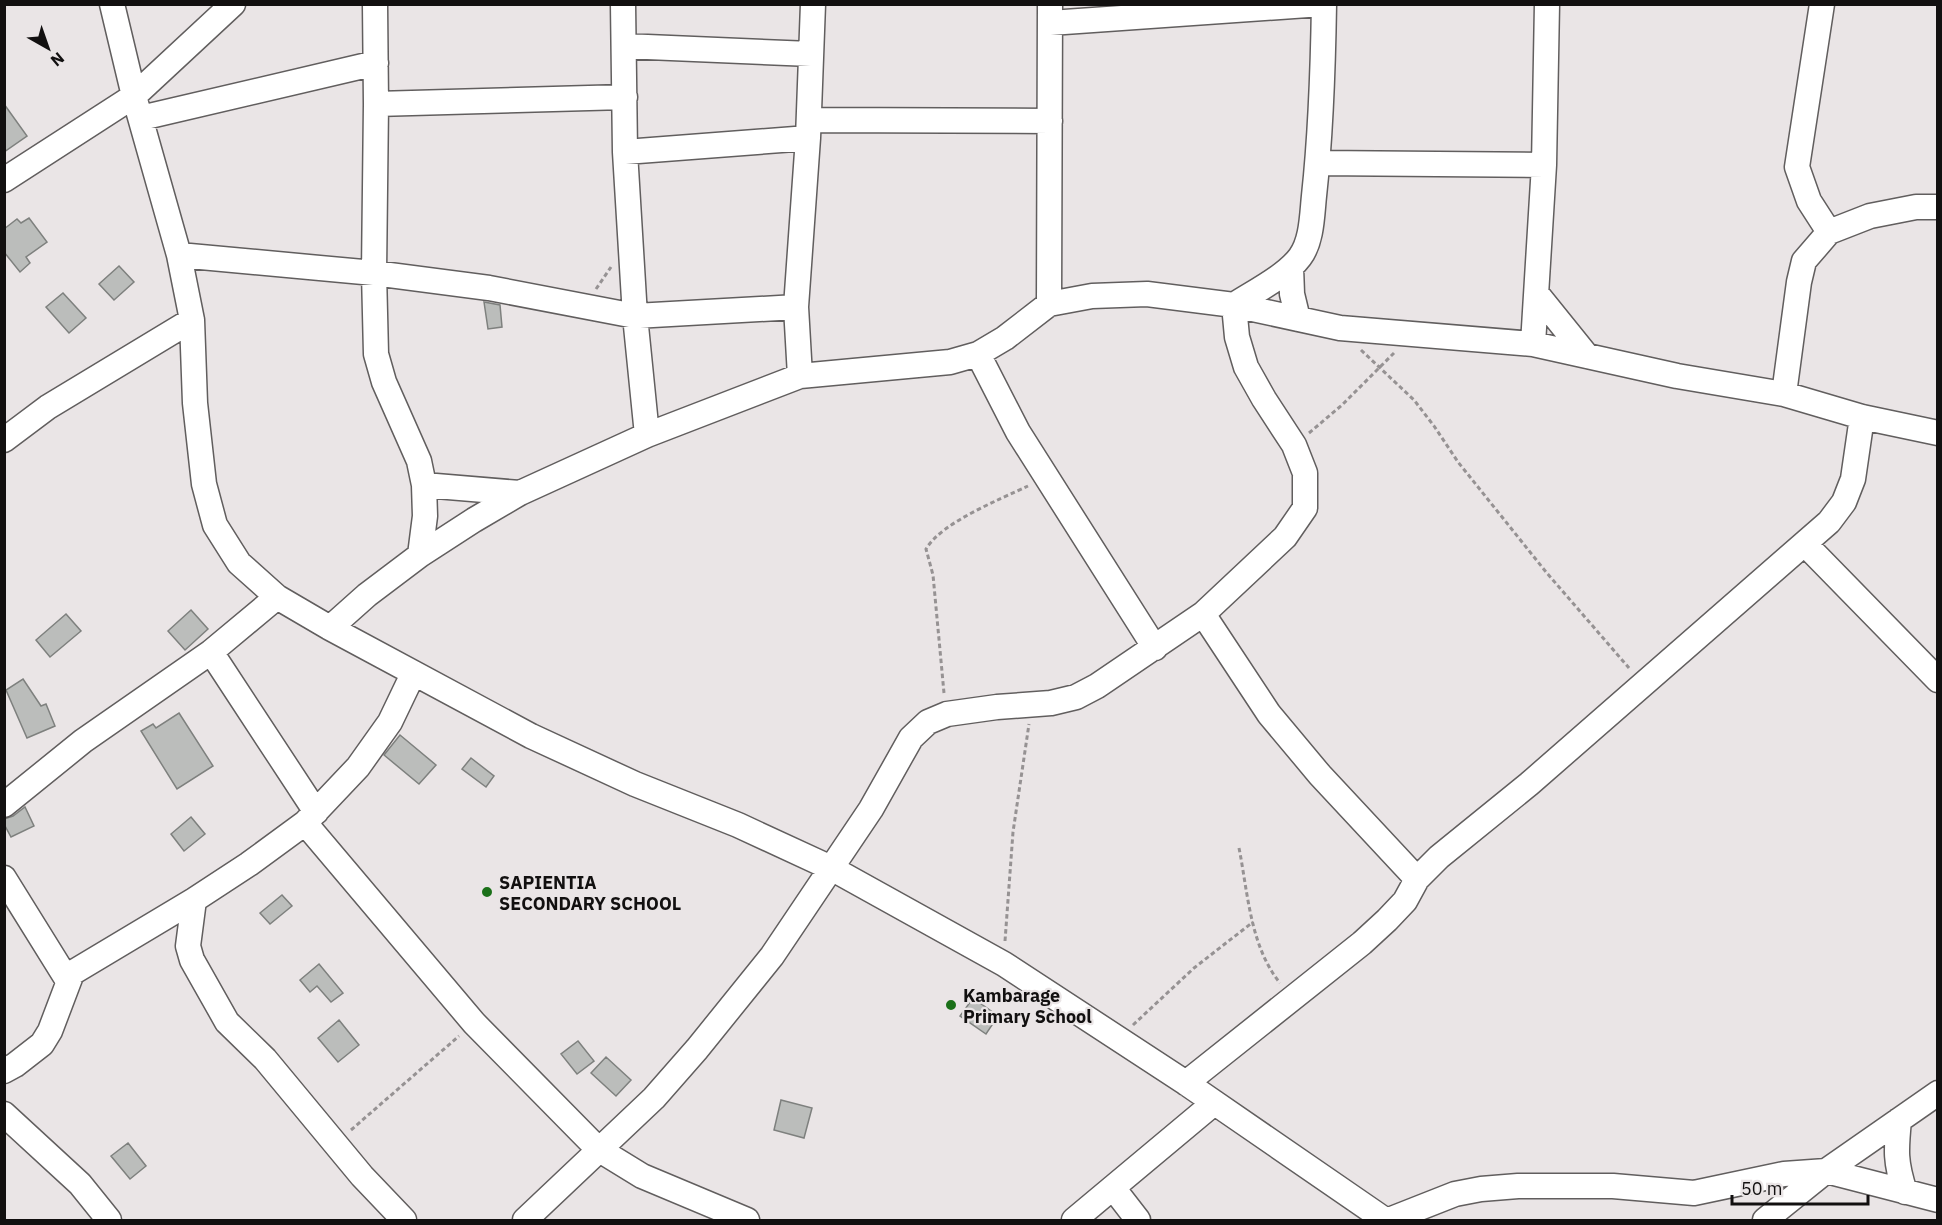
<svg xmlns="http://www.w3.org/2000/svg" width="1942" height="1225" font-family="'IBM Plex Sans',sans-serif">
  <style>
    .building { fill: #bbbdbb; stroke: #7e807e; stroke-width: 1.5 }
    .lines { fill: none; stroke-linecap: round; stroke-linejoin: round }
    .minor-casing { stroke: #615e5e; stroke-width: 27 }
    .path { stroke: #969293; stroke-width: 3; stroke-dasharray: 4.5 3; stroke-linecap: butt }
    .minor { stroke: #fff; stroke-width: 24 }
    .poi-dot { fill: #1b7019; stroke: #eae5e6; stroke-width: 2 }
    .labels { text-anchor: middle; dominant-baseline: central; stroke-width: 4.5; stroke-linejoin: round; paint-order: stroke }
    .poi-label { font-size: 18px; font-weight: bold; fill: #121010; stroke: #eae5e6; text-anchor: start }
  </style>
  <rect width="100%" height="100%" fill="#eae5e6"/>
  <path class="building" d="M 4,104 L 27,136 L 4,152 Z
    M 29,218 L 47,242 L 26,257 L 30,263 L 20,272 L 4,252 L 4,229 L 17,219 L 21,223 Z
    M 119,266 L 134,282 L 114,300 L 99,284 Z
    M 63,293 L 86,318 L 69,333 L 46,307 Z
    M 484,302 L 500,305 L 502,327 L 488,329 Z
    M 191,610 L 208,629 L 185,650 L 168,631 Z
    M 66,614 L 81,631 L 50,657 L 36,640 Z
    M 23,679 L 41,706 L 46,704 L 55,726 L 27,738 L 6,690 Z
    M 179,713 L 213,766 L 177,789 L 141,731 L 153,724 L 156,728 Z
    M 400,735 L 436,765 L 419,784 L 384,755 Z
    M 471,758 L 494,776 L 486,787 L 462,769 Z
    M 25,807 L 34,826 L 11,837 L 4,824 L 4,819 L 13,816 Z
    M 191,817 L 205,834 L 184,851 L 171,834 Z
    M 282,895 L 292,906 L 270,924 L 260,913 Z
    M 319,964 L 343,993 L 331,1002 L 317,986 L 310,992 L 300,980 Z
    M 973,998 L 998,1016 L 986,1034 L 960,1016 Z
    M 339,1020 L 359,1045 L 338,1062 L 318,1038 Z
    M 578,1041 L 594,1061 L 577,1074 L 561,1054 Z
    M 606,1057 L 631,1080 L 616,1096 L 591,1073 Z
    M 781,1100 L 812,1108 L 804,1138 L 774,1130 Z
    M 128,1143 L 146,1166 L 130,1179 L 111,1156 Z"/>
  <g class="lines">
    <defs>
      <path id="minor" d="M 112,4 L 134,96 L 179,255 L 192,320 L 195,403 L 204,484 L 215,525 L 239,563 L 277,597 L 330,628 L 531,736 L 635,784 L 738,825 L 831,868 L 1004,964 L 1186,1083 L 1385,1220
        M 375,4 L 376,104 L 374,273 L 376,354 L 384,382 L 419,461 L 424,485 L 425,516 L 420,555
        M 623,4 L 625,152 L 635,316 L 647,435
        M 1822,4 L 1797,167 L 1809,201 L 1829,232
        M 1050,23 L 1322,4
        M 624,46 L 811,54
        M 376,104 L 625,97
        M 141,118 L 376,63
        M 809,120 L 1050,121
        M 625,152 L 808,138
        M 1318,163 L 1544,165
        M 4,180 L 134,96 L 233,4
        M 179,255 L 374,273 L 489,288 L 635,316 L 796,307
        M 1291,267 L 1292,294 L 1298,319
        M 1537,294 L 1587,356
        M 1049,304 L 1050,4
        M 1533,344 L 1544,165 L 1547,4
        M 978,354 L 1018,432 L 1155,648
        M 800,376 L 796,307 L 808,138 L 813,4
        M 1784,394 L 1799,282 L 1804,261 L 1829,232 L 1870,216 L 1916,207 L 1938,207
        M 4,440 L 48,407 L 192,320
        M 424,485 L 520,493
        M 1805,544 L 1938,680
        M 1203,614 L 1269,714 L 1320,775 L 1417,879
        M 330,628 L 367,595 L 420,555 L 474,520 L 520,493 L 647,435 L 800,376 L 950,362 L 978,354 L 1005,338 L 1049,304 L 1092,296 L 1147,294 L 1234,305 L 1340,328 L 1533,344 L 1677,376 L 1784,394 L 1862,417 L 1938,433
        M 211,652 L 316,812
        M 4,805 L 83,741 L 211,652 L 277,597
        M 305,823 L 474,1023 L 598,1149 L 642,1176 L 747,1220
        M 4,878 L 68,981
        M 194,900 L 188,946 L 192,960 L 227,1022 L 265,1059 L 362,1176 L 404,1220
        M 4,1071 L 15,1065 L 42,1044 L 50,1031 L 72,973 L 194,900 L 249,864 L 305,823 L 358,767 L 390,722 L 413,674
        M 1186,1083 L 1362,943 L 1387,920 L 1405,901 L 1417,879 L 1439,857 L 1529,784 L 1829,522 L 1844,502 L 1853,479 L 1862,417
        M 4,1114 L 80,1184 L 109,1220
        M 1899,1120 C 1896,1150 1895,1162 1905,1192
        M 1114,1189 L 1138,1220
        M 525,1220 L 654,1098 L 697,1049 L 772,956 L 871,809 L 911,738 L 928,722 L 947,714 L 997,707 L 1051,703 L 1076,697 L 1097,686 L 1203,614 L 1285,537 L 1305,508 L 1305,473 L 1294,445 L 1264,399 L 1246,367 L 1237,337 L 1234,305 C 1254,292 1286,276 1300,257 C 1312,241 1312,215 1314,196 C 1321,132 1323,69 1324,4
        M 1074,1220 L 1214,1103
        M 1389,1220 L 1455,1194 L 1481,1189 L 1518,1186 L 1613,1186 L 1694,1193 L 1784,1174 L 1826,1171 L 1938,1200
        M 1765,1220 L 1826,1171 L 1938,1093"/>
    </defs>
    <use href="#minor" class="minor-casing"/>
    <path class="path" d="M 596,289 L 611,267
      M 1361,350 L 1414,400 L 1434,426 L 1458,462 L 1546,572 L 1629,668
      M 1309,433 L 1342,405 L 1394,353
      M 944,693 L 933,575 L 926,549 C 942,522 999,500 1028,486
      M 1239,848 C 1248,893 1250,946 1280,983
      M 1005,941 L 1013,832 L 1029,724
      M 1133,1025 L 1194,968 L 1253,922
      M 351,1130 L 459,1036"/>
    <use href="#minor" class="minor"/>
  </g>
  <g class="poi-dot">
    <circle cx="487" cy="892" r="6"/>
    <circle cx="951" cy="1005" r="6"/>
  </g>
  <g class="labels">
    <g class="poi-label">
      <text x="499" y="882">SAPIENTIA<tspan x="499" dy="21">SECONDARY SCHOOL</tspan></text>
      <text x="963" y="995">Kambarage<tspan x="963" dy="21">Primary School</tspan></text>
    </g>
  </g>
  <rect width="1942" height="1225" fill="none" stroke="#121010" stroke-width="12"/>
  <g transform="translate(48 48) rotate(140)" stroke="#eae5e6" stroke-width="4.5" paint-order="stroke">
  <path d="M0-4.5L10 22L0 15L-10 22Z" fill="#121010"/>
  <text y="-9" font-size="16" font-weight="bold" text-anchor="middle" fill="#121010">N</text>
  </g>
  <path d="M1732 1195v9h136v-9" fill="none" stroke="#121010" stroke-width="3"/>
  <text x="1741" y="1195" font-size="18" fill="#121010" stroke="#eae5e6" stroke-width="4.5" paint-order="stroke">50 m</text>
</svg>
